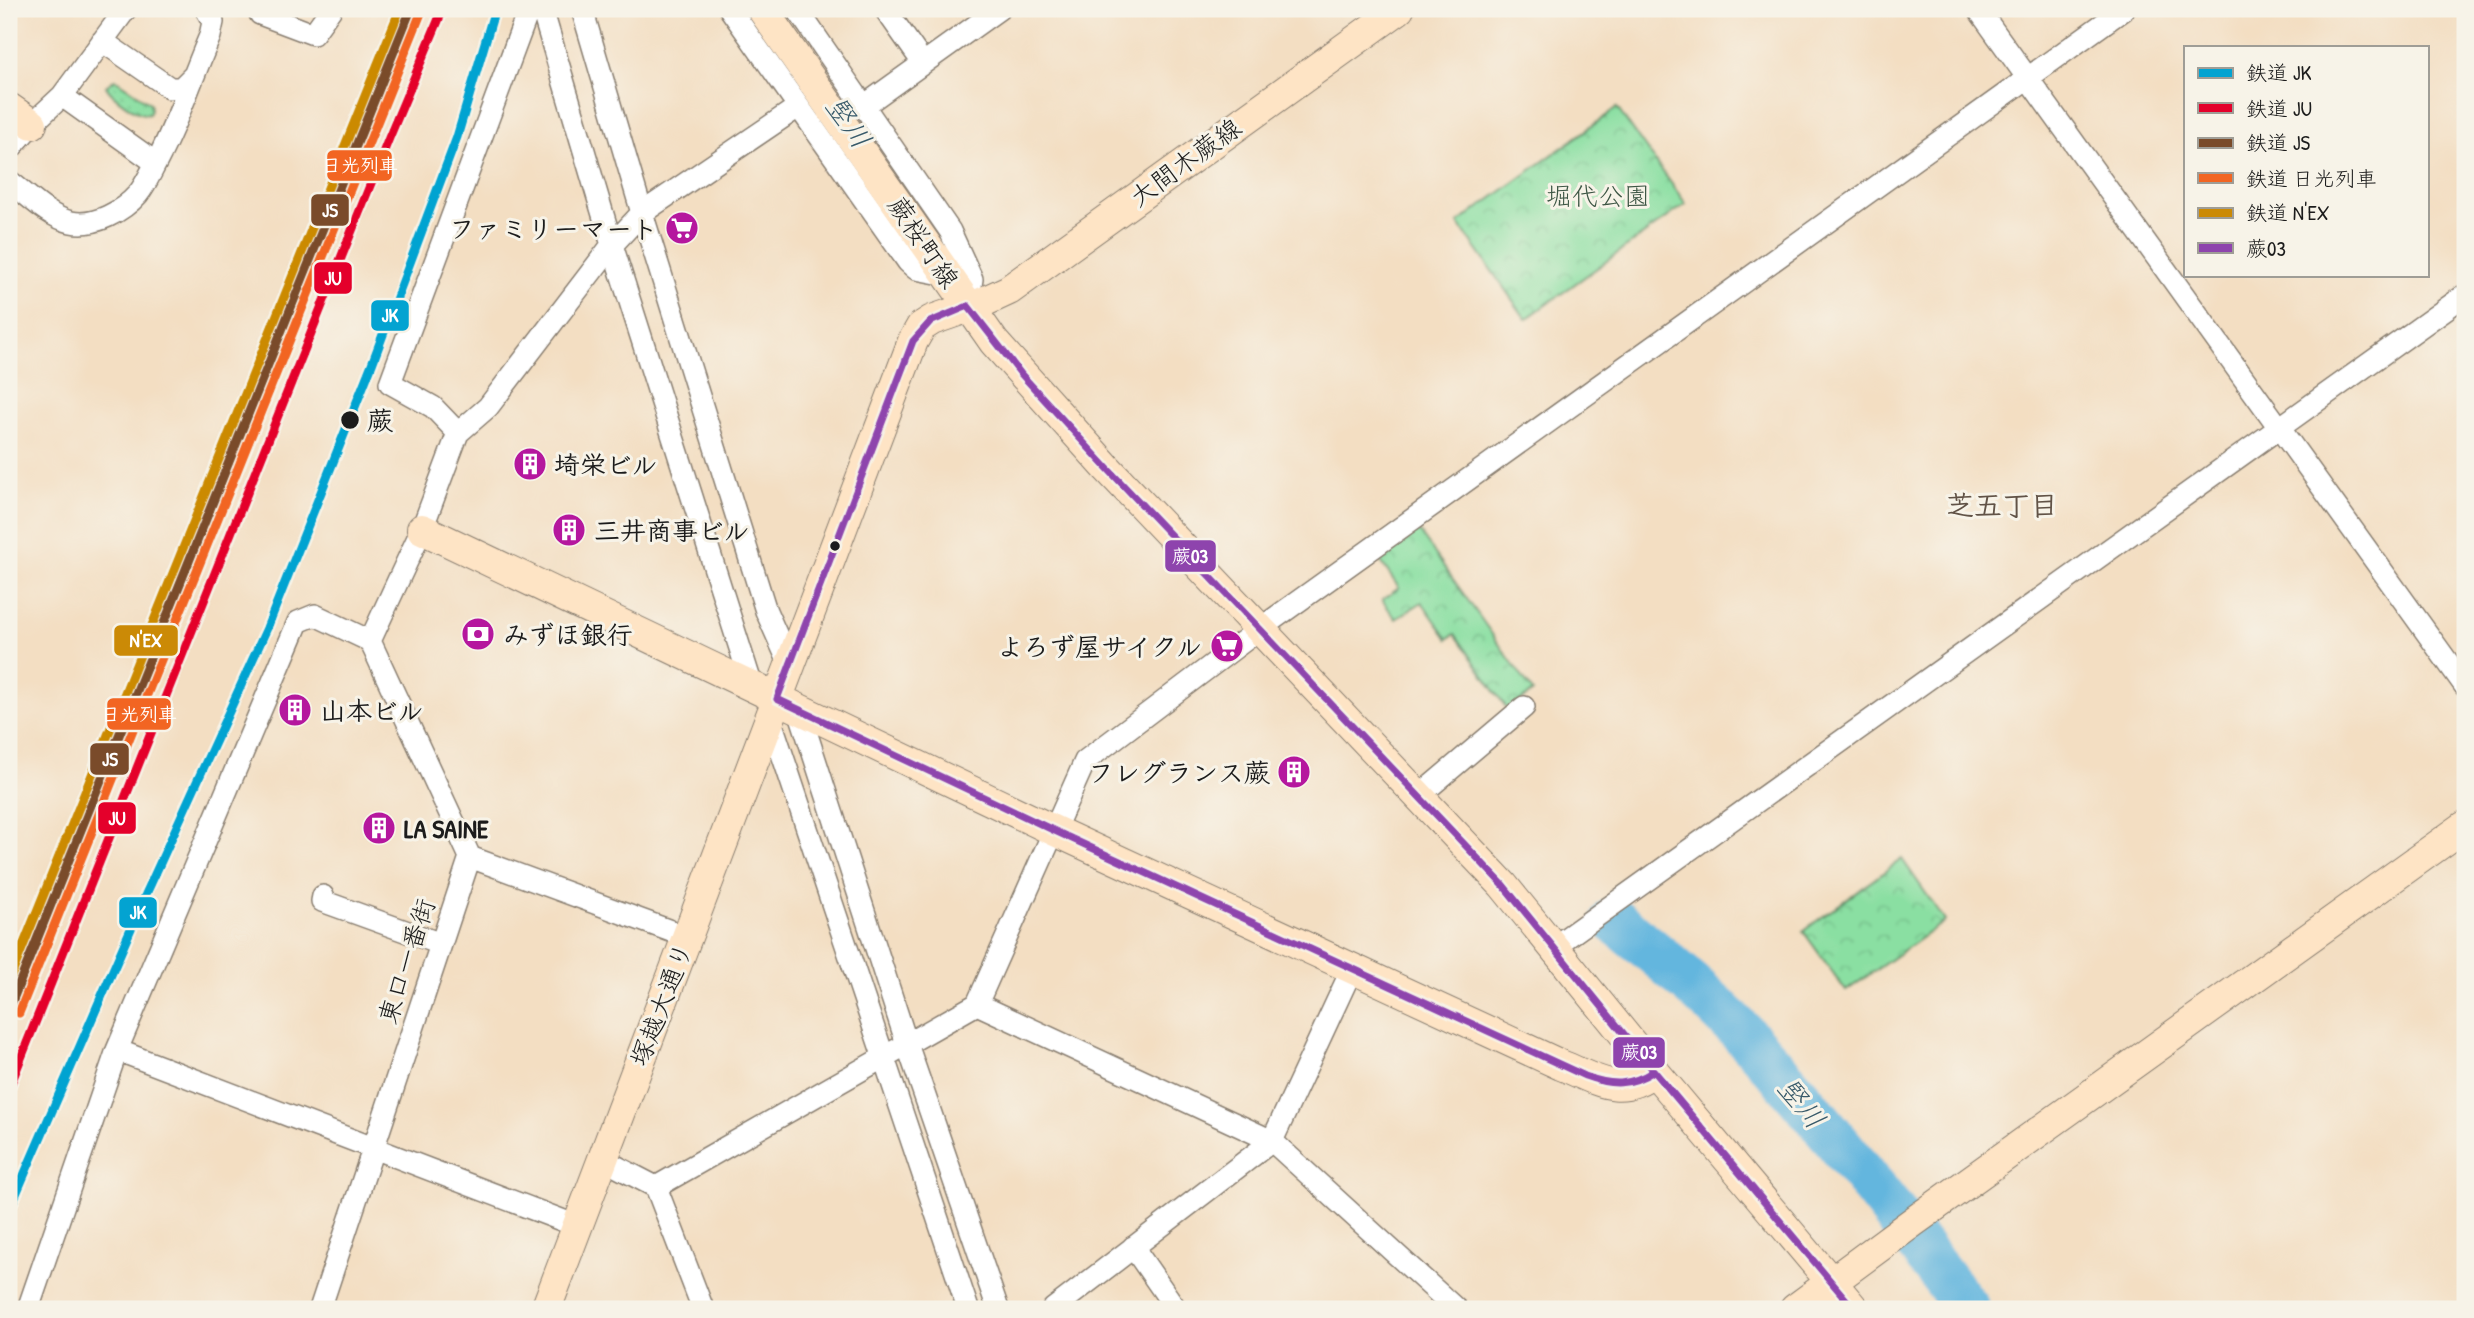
<svg xmlns="http://www.w3.org/2000/svg" width="2474" height="1318" font-family="'Patrick Hand','Klee One',sans-serif">
  <style>
    .grass { fill: url(#grass-dots); stroke: #537e5f; stroke-width: 2 }
    .park { fill: url(#park-crowns); stroke: #537e5f; stroke-width: 2 }
    .lines { fill: none; stroke-linecap: round; stroke-linejoin: round }
    .river { stroke: #63b6de; stroke-width: 46 }
    .street-casing { stroke: #887d6f; stroke-width: 24 }
    .secondary-casing { stroke: #887d6f; stroke-width: 32 }
    .street { stroke: #fff; stroke-width: 21 }
    .secondary { stroke: #fee4c5; stroke-width: 30 }
    .bus-1-casing { stroke: #f7f3e8; stroke-width: 12 }
    .bus-1 { stroke: #8e44ad; stroke-width: 7 }
    .rail-1-casing { stroke: #f7f3e8; stroke-width: 14 }
    .rail-2-casing { stroke: #f7f3e8; stroke-width: 14 }
    .rail-3-casing { stroke: #f7f3e8; stroke-width: 14 }
    .rail-4-casing { stroke: #f7f3e8; stroke-width: 14 }
    .rail-5-casing { stroke: #f7f3e8; stroke-width: 14 }
    .rail-1 { stroke: #03a3d1; stroke-width: 9 }
    .rail-2 { stroke: #e4002b; stroke-width: 9 }
    .rail-3 { stroke: #7a4b2a; stroke-width: 9 }
    .rail-4 { stroke: #f26522; stroke-width: 9 }
    .rail-5 { stroke: #cb8a06; stroke-width: 9 }
    .stop-dot { fill: #1c1c1c; stroke: #f7f3e8; stroke-width: 2.5 }
    .labels { text-anchor: middle; dominant-baseline: central; stroke-width: 6; stroke-linejoin: round; paint-order: stroke }
    .street-label { font-size: 26px; fill: #1c1c1c; stroke: #f7f3e8 }
    .park-label { font-size: 26px; fill: #3d5644; stroke: #f7f3e8 }
    .poi-label { font-size: 26px; font-weight: bold; fill: #1c1c1c; stroke: #f7f3e8; text-anchor: start }
    .stop-label { font-size: 26px; font-weight: bold; fill: #1c1c1c; stroke: #f7f3e8; text-anchor: start }
    .water-label { font-size: 28px; font-style: italic; fill: #385a6a; stroke: #f7f3e8 }
    .neighbourhood-label { font-size: 28px; font-weight: bold; fill: #615347; stroke: #f7f3e8 }
    .line-badge { stroke: #f7f3e8; stroke-width: 2.5 }
    .badge-label { font-size: 19px; text-anchor: middle; font-weight: bold; fill: #fff }
  </style>
  <defs>
    <pattern id="grass-dots" width="8" height="8" patternUnits="userSpaceOnUse" patternTransform="scale(1.75)"><rect width="8" height="8" fill="#8adfa2"/><path d="M2 2h.1M6 6h.1" fill="none" stroke="#76bf8b" stroke-width="1.8" stroke-linecap="round"/></pattern>
    <pattern id="park-crowns" width="20" height="18" patternUnits="userSpaceOnUse" patternTransform="scale(1.75)"><rect width="20" height="18" fill="#8adfa2"/><path d="M2 6a3 3 0 1 1 6 0M12 15a3 3 0 1 1 6 0" fill="none" stroke="#76bf8b"/></pattern>
  </defs>
  <rect width="100%" height="100%" fill="#f7f3e8"/>
  <filter id="ink" filterUnits="userSpaceOnUse"><feTurbulence type="fractalNoise" baseFrequency=".0143" numOctaves="2"/><feDisplacementMap in="SourceGraphic" scale="14" xChannelSelector="R" yChannelSelector="G"/><feConvolveMatrix kernelMatrix="1 2 1 2 8 2 1 2 1" color-interpolation-filters="sRGB"/></filter>
  <filter id="wash" filterUnits="userSpaceOnUse"><feTurbulence type="fractalNoise" baseFrequency=".00686" numOctaves="4" result="noise"/><feDisplacementMap in="SourceGraphic" scale="28" xChannelSelector="R" yChannelSelector="G"/><feGaussianBlur stdDeviation="1.57" result="paint"/><feColorMatrix in="noise" values="0 0 0 0 0 0 0 0 0 0 0 0 0 0 0 0 0 1.4 0 .05"/><feComposite in="paint" operator="in"/></filter>
  <g filter="url(#wash)">
    <rect width="100%" height="100%" fill="#f3dec2"/>
    <path class="grass" d="M 115,79 L 150,103 L 151,110 L 149,114 C 139,117 111,96 106,86 Z"/>
    <path class="park" d="M 1617,108 L 1686,204 L 1526,319 L 1458,223 Z
      M 1416,527 L 1533,692 L 1508,710 L 1455,634 L 1448,639 L 1422,602 L 1396,619 L 1382,600 L 1399,588 L 1377,556 Z
      M 1902,859 L 1945,921 L 1846,991 L 1803,931 Z"/>
    <g class="lines">
      <path class="river" d="M 1614,920 C 1668,963 1722,1008 1767,1060 C 1838,1139 1903,1224 1967,1309"/>
    </g>
  </g>
  <g filter="url(#ink)">
    <g class="lines">
      <defs>
        <path id="street" d="M 542,9 L 612,245 L 752,686
          M 582,9 L 642,213 L 766,611 L 790,665
          M 730,9 L 908,262 L 916,269 L 947,275
          M 797,9 L 950,231 L 972,279 L 968,306
          M 885,9 L 923,63
          M 1978,9 L 2465,686
          M 260,14 L 313,34 L 331,9
          M 102,41 L 170,88 L 181,88 L 193,76
          M 62,96 L 156,163
          M 865,105 L 999,9
          M 9,150 L 32,124 L 62,96 L 126,9
          M 9,181 C 27,194 48,217 71,222 C 95,227 123,211 138,194 C 146,184 151,172 157,161 C 178,121 192,78 210,36 L 213,22 L 206,9
          M 458,433 L 488,407 L 612,245 L 642,213 L 798,107
          M 799,710 L 907,1044 L 998,1309
          M 770,718 L 968,1309
          M 1420,795 L 1524,707
          M 470,857 L 687,937
          M 323,896 L 322,901 L 441,944
          M 1555,946 L 2465,295
          M 977,1004 L 1272,1141 L 1456,1309
          M 117,1050 L 577,1226
          M 602,1159 L 656,1187 L 977,1004 L 1085,761 L 1261,628 L 2124,9
          M 656,1187 L 703,1309
          M 1133,1247 L 1176,1309
          M 28,1309 L 117,1050 L 298,622 L 315,615 L 370,641 L 422,529 L 458,433 L 433,407 L 390,383 L 529,9
          M 320,1309 L 470,857 L 370,641
          M 1053,1309 L 1272,1141 L 1352,969"/>
        <path id="secondary" d="M 762,9 L 994,342 L 1107,468 L 1503,885 L 1654,1071 L 1854,1309
          M 9,108 L 32,124
          M 422,529 L 1055,831 L 1561,1065 C 1596,1079 1619,1098 1654,1071
          M 546,1309 L 913,341 L 921,327 L 932,320 L 981,303 L 1009,290 L 1399,9
          M 1795,1309 L 1913,1222 L 2465,826"/>
      </defs>
      <use href="#street" class="street-casing"/>
      <use href="#secondary" class="secondary-casing"/>
      <use href="#street" class="street"/>
      <use href="#secondary" class="secondary"/>
      <defs>
        <path id="bus-1" d="M 968,306 L 1021,374 L 1107,468 L 1503,885 L 1654,1071 L 1854,1309
          M 777,699 L 1055,831 L 1585,1076 C 1612,1086 1630,1086 1654,1071
          M 777,699 L 913,341 L 930,322 L 968,306"/>
      </defs>
      <use href="#bus-1" class="bus-1-casing"/>
      <use href="#bus-1" class="bus-1"/>
      <defs>
        <path id="rail-1" d="M 9,1210 L 146,894 L 267,628 L 372,364 L 457,137 L 495,9"/>
        <path id="rail-2" d="M 9,1088 L 389,138 L 443,9"/>
        <path id="rail-3" d="M 9,1009 L 411,9"/>
        <path id="rail-4" d="M 19,1013 L 421,13"/>
        <path id="rail-5" d="M 9,981 L 400,9"/>
      </defs>
      <use href="#rail-1" class="rail-1-casing"/>
      <use href="#rail-2" class="rail-2-casing"/>
      <use href="#rail-3" class="rail-3-casing"/>
      <use href="#rail-4" class="rail-4-casing"/>
      <use href="#rail-5" class="rail-5-casing"/>
      <use href="#rail-1" class="rail-1"/>
      <use href="#rail-2" class="rail-2"/>
      <use href="#rail-3" class="rail-3"/>
      <use href="#rail-4" class="rail-4"/>
      <use href="#rail-5" class="rail-5"/>
    </g>
  </g>
  <defs>
    <symbol id="supermarket-disc" viewBox="-11 -11 22 22"><circle r="9.5" fill="#b5179e" stroke="#f7f3e8"/><path d="M-6-5.5h2.5l.6 2H6L4.5 2H-2.5L-4.4-4H-6ZM-1.5 3.2a1.3 1.3 0 1 0 .1 0ZM3 3.2a1.3 1.3 0 1 0 .1 0Z" fill="#fff"/></symbol>
    <symbol id="building-disc" viewBox="-11 -11 22 22"><circle r="9.5" fill="#b5179e" stroke="#f7f3e8"/><path d="M-4-6H4V6H1V3H-1V6H-4ZM-2.5-4.3h1.7v1.8h-1.7ZM.8-4.3h1.7v1.8H.8ZM-2.5-1h1.7V.8h-1.7ZM.8-1h1.7V.8H.8Z" fill="#fff"/></symbol>
    <symbol id="bank-disc" viewBox="-11 -11 22 22"><circle r="9.5" fill="#b5179e" stroke="#f7f3e8"/><path d="M-6-4H6V4H-6ZM0-2.3a2.3 2.3 0 1 0 0 4.6a2.3 2.3 0 1 0 0-4.6Z" fill="#fff"/></symbol>
  </defs>
  <g fill-rule="evenodd">
    <use href="#supermarket-disc" x="663" y="209" width="38" height="38"/>
    <use href="#building-disc" x="511" y="445" width="38" height="38"/>
    <use href="#building-disc" x="550" y="511" width="38" height="38"/>
    <use href="#bank-disc" x="459" y="615" width="38" height="38"/>
    <use href="#supermarket-disc" x="1208" y="627" width="38" height="38"/>
    <use href="#building-disc" x="276" y="691" width="38" height="38"/>
    <use href="#building-disc" x="1275" y="753" width="38" height="38"/>
    <use href="#building-disc" x="360" y="809" width="38" height="38"/>
  </g>
  <g class="stop-dot">
    <circle cx="350" cy="420" r="10"/>
    <circle cx="835" cy="546" r="6"/>
  </g>
  <g class="labels">
    <g class="street-label">
      <text transform="translate(1185 162) rotate(-36)">大間木蕨線</text>
      <text transform="translate(924 242) rotate(56)">蕨桜町線</text>
      <text transform="translate(406 961) rotate(-72)">東口一番街</text>
      <text transform="translate(661 1004) rotate(-69)">塚越大通り</text>
    </g>
    <g class="park-label">
      <text x="1598" y="195">堀代公園</text>
    </g>
    <g class="poi-label">
      <text x="658" y="228" text-anchor="end">ファミリーマート</text>
      <text x="554" y="464">埼栄ビル</text>
      <text x="594" y="530">三井商事ビル</text>
      <text x="503" y="634">みずほ銀行</text>
      <text x="1202" y="646" text-anchor="end">よろず屋サイクル</text>
      <text x="320" y="710">山本ビル</text>
      <text x="1270" y="772" text-anchor="end">フレグランス蕨</text>
      <text x="404" y="828">LA SAINE</text>
    </g>
    <g class="stop-label">
      <text x="367" y="420">蕨</text>
    </g>
    <g class="water-label">
      <text transform="translate(849 122) rotate(55)">竪川</text>
      <text transform="translate(1802 1103) rotate(51)">竪川</text>
    </g>
    <g class="neighbourhood-label">
      <text x="2002" y="505">芝五丁目</text>
    </g>
  </g>
  <g class="line-badge">
    <rect x="326" y="149" width="67" height="33" rx="7" fill="#f26522"/>
    <rect x="310" y="193" width="40" height="34" rx="7" fill="#7a4b2a"/>
    <rect x="313" y="261" width="40" height="34" rx="7" fill="#e4002b"/>
    <rect x="370" y="299" width="40" height="33" rx="7" fill="#03a3d1"/>
    <rect x="1164" y="539" width="53" height="34" rx="7" fill="#8e44ad"/>
    <rect x="113" y="624" width="66" height="33" rx="7" fill="#cb8a06"/>
    <rect x="106" y="697" width="66" height="34" rx="7" fill="#f26522"/>
    <rect x="89" y="742" width="41" height="34" rx="7" fill="#7a4b2a"/>
    <rect x="97" y="801" width="40" height="34" rx="7" fill="#e4002b"/>
    <rect x="118" y="896" width="40" height="33" rx="7" fill="#03a3d1"/>
    <rect x="1612" y="1036" width="54" height="33" rx="7" fill="#8e44ad"/>
  </g>
  <g class="badge-label">
    <text x="360" y="172">日光列車</text>
    <text x="330" y="217">JS</text>
    <text x="333" y="285">JU</text>
    <text x="390" y="322">JK</text>
    <text x="1190" y="563">蕨03</text>
    <text x="146" y="647">N'EX</text>
    <text x="139" y="721">日光列車</text>
    <text x="110" y="766">JS</text>
    <text x="117" y="825">JU</text>
    <text x="138" y="919">JK</text>
    <text x="1639" y="1059">蕨03</text>
  </g>
  <rect width="2474" height="1318" fill="none" stroke="#f7f3e8" stroke-width="35"/>
  <rect x="2184" y="46" width="245" height="231" fill="#f7f3e8" stroke="#9f9d96" stroke-width="2"/>
  <rect x="2198" y="68" width="35" height="10" fill="#03a3d1" stroke="#9f9d96" stroke-width="2"/>
  <text x="2246" y="80" font-size="21" fill="#1c1c1c">鉄道 JK</text>
  <rect x="2198" y="103" width="35" height="10" fill="#e4002b" stroke="#9f9d96" stroke-width="2"/>
  <text x="2246" y="116" font-size="21" fill="#1c1c1c">鉄道 JU</text>
  <rect x="2198" y="138" width="35" height="10" fill="#7a4b2a" stroke="#9f9d96" stroke-width="2"/>
  <text x="2246" y="150" font-size="21" fill="#1c1c1c">鉄道 JS</text>
  <rect x="2198" y="173" width="35" height="10" fill="#f26522" stroke="#9f9d96" stroke-width="2"/>
  <text x="2246" y="186" font-size="21" fill="#1c1c1c">鉄道 日光列車</text>
  <rect x="2198" y="208" width="35" height="10" fill="#cb8a06" stroke="#9f9d96" stroke-width="2"/>
  <text x="2246" y="220" font-size="21" fill="#1c1c1c">鉄道 N'EX</text>
  <rect x="2198" y="243" width="35" height="10" fill="#8e44ad" stroke="#9f9d96" stroke-width="2"/>
  <text x="2246" y="256" font-size="21" fill="#1c1c1c">蕨03</text>
</svg>
